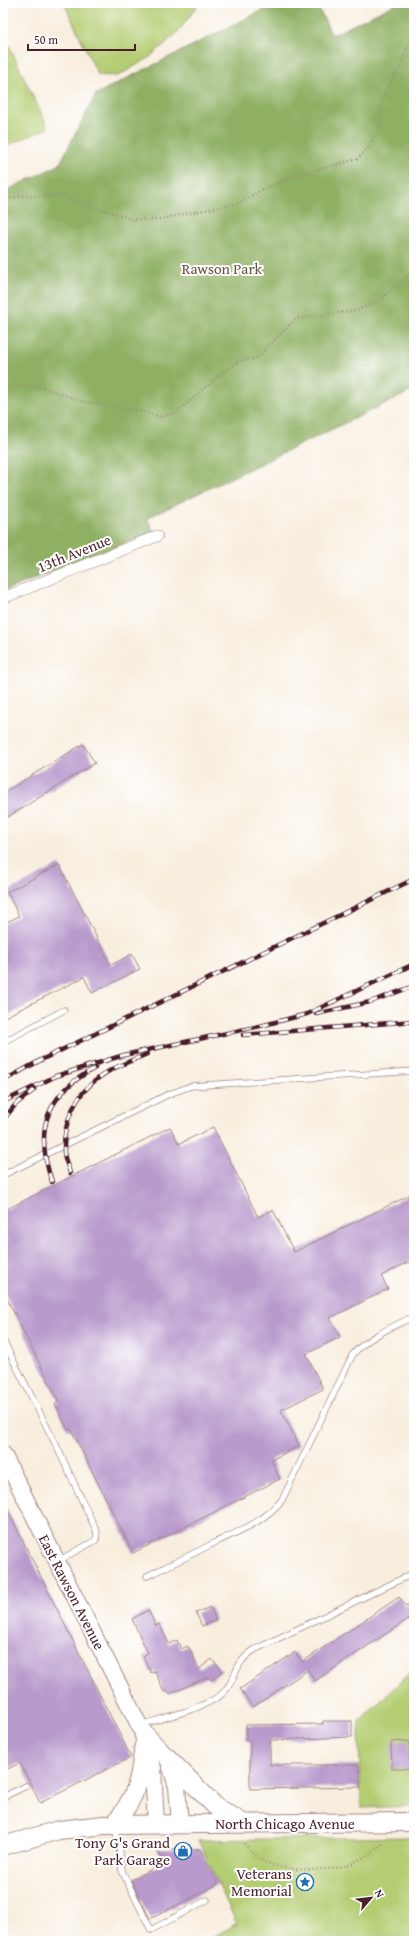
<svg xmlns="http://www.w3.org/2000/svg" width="417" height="1944" font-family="'Gentium Book Plus',serif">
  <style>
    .green { fill: #b4cd72; stroke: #7f764e }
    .forest { fill: #8fb064; stroke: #6c6848 }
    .building { fill: #b89acc }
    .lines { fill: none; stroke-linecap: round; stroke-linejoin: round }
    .lane-casing { stroke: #a18684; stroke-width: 7 }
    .street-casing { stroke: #a18684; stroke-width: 12 }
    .secondary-casing { stroke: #a18684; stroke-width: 18 }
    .primary-casing { stroke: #a18684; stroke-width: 20 }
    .path { stroke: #a18684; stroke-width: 2.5; stroke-dasharray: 1 3; stroke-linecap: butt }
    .lane { stroke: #fff; stroke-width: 5.5 }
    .street { stroke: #fff; stroke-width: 11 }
    .secondary { stroke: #fff; stroke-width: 16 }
    .primary { stroke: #fff; stroke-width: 18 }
    .rail-casing { stroke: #4a1f2b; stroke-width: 4.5 }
    .rail { stroke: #fff; stroke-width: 3; stroke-dasharray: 9; stroke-linecap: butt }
    .labels { text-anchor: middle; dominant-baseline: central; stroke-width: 4; stroke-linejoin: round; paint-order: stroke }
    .park-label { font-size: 15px; fill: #6a5340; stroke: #fff }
    .street-label { font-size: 15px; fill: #4a1f2b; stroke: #fff }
    .poi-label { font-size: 15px; fill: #4a1f2b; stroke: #fff; text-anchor: end }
  </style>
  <rect width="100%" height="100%" fill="#fff"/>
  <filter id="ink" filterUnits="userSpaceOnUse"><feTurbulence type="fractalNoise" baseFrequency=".025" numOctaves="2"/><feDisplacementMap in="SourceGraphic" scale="8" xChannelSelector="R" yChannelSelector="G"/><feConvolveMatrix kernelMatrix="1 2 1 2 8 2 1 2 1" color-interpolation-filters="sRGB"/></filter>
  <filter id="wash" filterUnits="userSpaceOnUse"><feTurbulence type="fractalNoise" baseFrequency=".012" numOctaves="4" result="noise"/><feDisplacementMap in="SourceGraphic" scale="16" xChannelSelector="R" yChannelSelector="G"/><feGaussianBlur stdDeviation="0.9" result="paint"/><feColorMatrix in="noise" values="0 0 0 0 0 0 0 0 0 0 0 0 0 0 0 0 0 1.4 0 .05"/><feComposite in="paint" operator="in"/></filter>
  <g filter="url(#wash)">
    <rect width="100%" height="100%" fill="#f8eede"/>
    <path class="green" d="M 64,3 L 199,3 L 179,31 L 150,57 L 118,76 L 98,75 Z
      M 3,33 L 48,128 L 3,147 Z
      M 414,1669 L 414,1806 L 361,1808 L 359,1721 Z
      M 414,1837 L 414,1941 L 205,1941 L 237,1924 L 198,1840 Z"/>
    <path class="forest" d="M 277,3 L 316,3 L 332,35 L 398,3 L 414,3 L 414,390 L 147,518 L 154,532 L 3,591 L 3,192 L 59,165 L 96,94 Z"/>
    <g id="blocks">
      <path class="building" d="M 83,744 L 95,763 L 3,820 L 3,793 Z
        M 59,865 L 111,965 L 132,954 L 140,969 L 92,993 L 84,977 L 3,1018 L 3,924 L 19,916 L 7,892 Z
        M 170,1127 L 179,1144 L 213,1127 L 258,1217 L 273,1210 L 294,1252 L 414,1193 L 414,1259 L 381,1276 L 388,1289 L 330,1318 L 340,1337 L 306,1354 L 323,1389 L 281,1410 L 299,1446 L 271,1460 L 280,1479 L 133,1553 L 71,1429 L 68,1430 L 55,1404 L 59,1402 L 3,1291 L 3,1211 Z
        M 3,1501 L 131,1757 L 40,1803 L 20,1763 L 3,1771 Z
        M 399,1597 L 406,1606 L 414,1601 L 414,1615 L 315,1681 L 308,1670 L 253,1707 L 240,1689 L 295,1652 L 302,1662 Z
        M 210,1607 L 216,1620 L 202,1626 L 196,1613 Z
        M 148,1610 L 156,1626 L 159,1624 L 169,1644 L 177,1640 L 181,1649 L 188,1646 L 199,1669 L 212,1659 L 222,1671 L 211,1680 L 208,1677 L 169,1694 L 168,1691 L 164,1692 L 155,1671 L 151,1673 L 143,1656 L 148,1653 L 132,1619 Z
        M 323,1721 L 352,1721 L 352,1737 L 270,1740 L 270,1765 L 359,1765 L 360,1787 L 250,1789 L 250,1741 L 246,1741 L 246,1725 L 323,1724 Z
        M 409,1741 L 410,1769 L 392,1769 L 391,1742 Z
        M 157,1849 L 200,1849 L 218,1884 L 150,1919 L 131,1880 L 164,1863 Z"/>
    </g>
  </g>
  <g filter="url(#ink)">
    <use href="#blocks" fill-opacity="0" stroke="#a18684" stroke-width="1"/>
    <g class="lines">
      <defs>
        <path id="lane" d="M 3,1042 L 64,1010
          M 3,1175 L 169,1094 L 191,1086 L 414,1071
          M 3,1340 L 57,1447 L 97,1532 L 96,1540 L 58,1561
          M 147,1576 C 170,1565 193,1554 216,1542 C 240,1531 265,1521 282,1500 L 353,1354 C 369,1336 393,1327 414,1316
          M 140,1725 C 160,1719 210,1707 224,1692 C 238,1677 233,1664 254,1650 L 414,1573
          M 3,1797 L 26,1786
          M 115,1827 L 119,1846 L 122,1871 L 151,1930 L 207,1900"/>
        <path id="street" d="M 3,598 L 157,536"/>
        <path id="secondary" d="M 3,1454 L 141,1729 L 153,1768 L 156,1824
          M 143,1731 L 168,1758 L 177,1787 L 180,1824"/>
        <path id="primary" d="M 168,1758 L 215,1806 L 243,1823
          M 114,1825 C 137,1796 140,1780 144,1745
          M 3,1846 L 59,1830 L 104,1825 L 414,1822"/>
      </defs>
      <use href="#lane" class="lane-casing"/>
      <use href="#street" class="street-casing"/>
      <use href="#secondary" class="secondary-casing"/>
      <use href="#primary" class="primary-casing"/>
      <path class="path" d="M 3,200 L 22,196 L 61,196 L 131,219 L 154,220 L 239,203 L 263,189 L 294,176 L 357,159 L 370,146 L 381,124 L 384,92 L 399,69 L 408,46 L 414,43
        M 3,385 L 40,387 L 85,402 L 140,411 L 160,417 L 176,413 L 219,375 L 241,360 L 253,359 L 262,355 L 267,345 L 274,341 L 295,319 L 359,310 L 380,300 L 414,270
        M 244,1844 C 249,1849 254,1854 260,1859 C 279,1872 327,1872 348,1865 C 362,1860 374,1851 385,1842"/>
      <use href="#lane" class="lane"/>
      <use href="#street" class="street"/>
      <use href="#secondary" class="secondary"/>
      <use href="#primary" class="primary"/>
      <defs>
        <path id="rail" d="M 316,1014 L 370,1002 L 414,986
          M 243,1035 L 414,1021
          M 3,1081 L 41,1060 L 414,879
          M 3,1102 L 56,1076 L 124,1055 L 260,1026 L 307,1014 L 414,964
          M 3,1120 L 16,1104 L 34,1090
          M 70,1173 C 68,1166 64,1158 64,1152 C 63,1122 75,1094 100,1077 C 114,1066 132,1061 147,1054
          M 52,1182 C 34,1130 45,1095 95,1068"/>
      </defs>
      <use href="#rail" class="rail-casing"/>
      <use href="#rail" class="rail"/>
    </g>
  </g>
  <defs>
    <symbol id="shop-ring" viewBox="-11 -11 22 22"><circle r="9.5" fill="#fff" stroke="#1f6fb2" stroke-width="1.5"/><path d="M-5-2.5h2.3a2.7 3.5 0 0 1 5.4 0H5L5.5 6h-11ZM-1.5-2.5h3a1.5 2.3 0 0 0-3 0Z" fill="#1f6fb2"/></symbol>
    <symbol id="sight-ring" viewBox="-11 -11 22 22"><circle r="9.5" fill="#fff" stroke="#1f6fb2" stroke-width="1.5"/><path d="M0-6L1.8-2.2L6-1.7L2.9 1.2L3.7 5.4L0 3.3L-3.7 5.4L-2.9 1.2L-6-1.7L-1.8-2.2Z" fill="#1f6fb2"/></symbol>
  </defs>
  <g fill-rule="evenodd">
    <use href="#shop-ring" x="173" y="1841" width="20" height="20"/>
    <use href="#sight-ring" x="295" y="1872" width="20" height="20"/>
  </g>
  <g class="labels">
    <g class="park-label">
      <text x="222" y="268">Rawson Park</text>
    </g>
    <g class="street-label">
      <text transform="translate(74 553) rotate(-22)">13th Avenue</text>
      <text transform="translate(72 1592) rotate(63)">East Rawson Avenue</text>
      <text x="285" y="1823">North Chicago Avenue</text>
    </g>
    <g class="poi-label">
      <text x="170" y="1842">Tony G's Grand<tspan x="170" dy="17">Park Garage</tspan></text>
      <text x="292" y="1873">Veterans<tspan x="292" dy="17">Memorial</tspan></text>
    </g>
  </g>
  <rect width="417" height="1944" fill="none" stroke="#fff" stroke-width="16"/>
  <g transform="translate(371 1898) rotate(62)" stroke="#ffffff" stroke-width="3" paint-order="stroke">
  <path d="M0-3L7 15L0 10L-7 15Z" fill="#4a1f2b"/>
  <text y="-6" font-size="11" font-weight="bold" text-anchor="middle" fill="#4a1f2b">N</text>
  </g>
  <path d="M28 44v6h107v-6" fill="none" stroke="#4a1f2b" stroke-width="2"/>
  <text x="34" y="44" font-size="12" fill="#4a1f2b" stroke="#ffffff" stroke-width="3" paint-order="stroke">50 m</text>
</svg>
